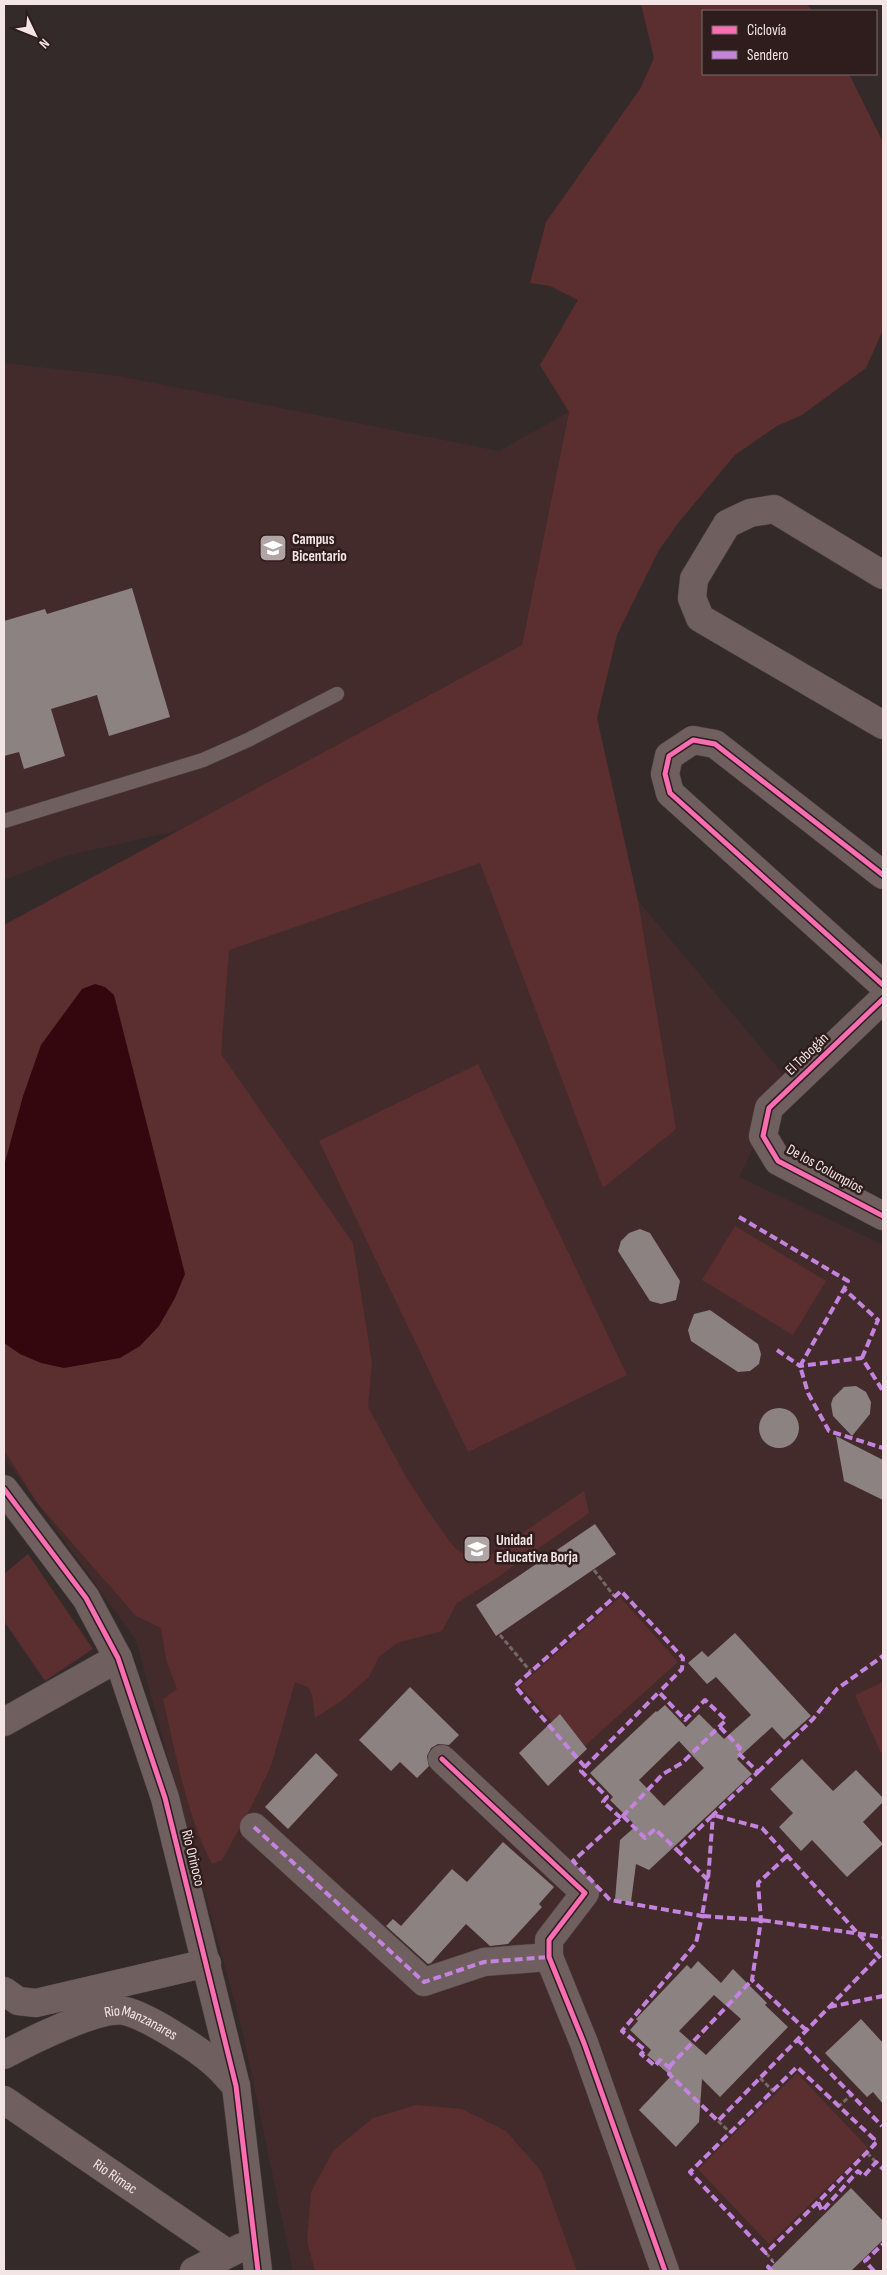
<svg xmlns="http://www.w3.org/2000/svg" width="887" height="2275" font-family="'Sofia Sans Condensed',sans-serif">
  <style>
    .built { fill: #442b2b }
    .green { fill: #5b2e2f }
    .water { fill: #33070d }
    .building { fill: #8c8282; fill-rule: evenodd }
    .lines { fill: none; stroke-linecap: round; stroke-linejoin: round }
    .service-casing { stroke: #4f4545; stroke-width: 15 }
    .minor-casing { stroke: #4f4545; stroke-width: 29 }
    .path { stroke: #756868; stroke-width: 3; stroke-dasharray: 5 2.5; stroke-linecap: butt }
    .service { stroke: #705f5f; stroke-width: 14 }
    .minor { stroke: #705f5f; stroke-width: 28 }
    .quiet { stroke: #c483df; stroke-width: 4; stroke-dasharray: 8 4; stroke-linecap: butt }
    .cycleway-casing { stroke: #2f1c1c; stroke-width: 8 }
    .cycleway { stroke: #f96db3; stroke-width: 5 }
    .labels { text-anchor: middle; dominant-baseline: central; stroke-width: 5; stroke-linejoin: round; paint-order: stroke }
    .poi-label { font-size: 15px; font-weight: bold; fill: #f3e5e5; stroke: #2f1c1c; text-anchor: start }
    .street-label { font-size: 15px; fill: #f3e5e5; stroke: #2f1c1c }
  </style>
  <rect width="100%" height="100%" fill="#352a2a"/>
  <path class="built" d="M 4,363 L 118,376 L 499,451 L 569,412 L 522,645 L 180,830 L 65,856 L 4,880 Z
    M 532,774 L 787,1079 L 739,1177 L 883,1245 L 883,2271 L 293,2271 L 242,2029 L 136,1640 L 4,1457 L 4,998 Z"/>
  <path class="green" d="M 641,4 L 807,4 L 812,11 L 703,11 L 703,74 L 849,74 L 883,142 L 883,330 L 866,368 L 802,415 L 777,426 L 735,455 L 679,522 L 659,550 L 617,635 L 597,718 L 638,901 L 676,1129 L 603,1188 L 480,863 L 229,950 L 221,1054 L 353,1243 L 372,1363 L 368,1407 L 406,1477 L 430,1514 L 454,1547 L 477,1564 L 584,1491 L 589,1513 L 495,1579 L 457,1603 L 442,1631 L 397,1643 L 379,1657 L 369,1677 L 340,1702 L 315,1718 L 312,1695 L 309,1688 L 295,1682 L 271,1766 L 252,1805 L 222,1860 L 212,1864 C 186,1814 176,1754 163,1699 L 177,1689 L 166,1659 L 161,1628 L 136,1616 L 38,1504 L 4,1450 L 4,925 L 522,645 L 569,412 L 540,365 L 578,300 L 550,286 L 530,283 L 546,222 L 640,89 L 654,58 Z
    M 478,1064 L 627,1375 L 468,1452 L 319,1141 Z
    M 735,1226 L 826,1281 L 793,1335 L 702,1280 Z
    M 28,1554 L 93,1649 L 45,1681 L 4,1621 L 4,1574 Z
    M 620,1597 L 678,1662 L 579,1751 L 520,1686 Z
    M 883,1682 L 883,1752 L 881,1753 L 855,1695 Z
    M 797,2073 L 868,2148 L 769,2244 L 698,2169 Z
    M 416,2105 L 462,2109 L 506,2131 L 541,2171 L 577,2271 L 315,2271 L 307,2241 L 311,2192 L 333,2151 L 373,2118 Z"/>
  <path class="water" d="M 95,984 L 105,987 L 114,995 L 185,1274 L 175,1298 L 159,1326 L 140,1346 L 120,1358 L 64,1368 L 41,1363 L 20,1354 L 4,1343 L 4,1166 L 23,1096 L 41,1045 L 82,989 Z"/>
  <path class="building" d="M 132,588 L 170,717 L 109,736 L 97,695 L 51,709 L 65,756 L 24,769 L 19,752 L 4,756 L 4,621 L 45,609 L 47,614 Z
    M 640,1229 L 650,1233 L 680,1281 L 676,1300 L 661,1304 L 650,1301 L 618,1251 L 621,1241 L 629,1233 Z
    M 710,1310 L 758,1344 L 761,1354 L 759,1364 L 750,1371 L 738,1372 L 691,1341 L 688,1330 L 694,1314 Z
    M 856,1386 L 866,1392 L 871,1402 L 870,1414 L 852,1436 L 833,1416 L 831,1404 L 833,1398 L 844,1387 Z
    M759 1428a20 20 0 1 1 40 0a20 20 0 1 1-40 0Z
    M 836,1436 L 883,1460 L 883,1500 L 844,1481 Z
    M 595,1524 L 616,1554 L 496,1636 L 476,1605 Z
    M 735,1633 L 811,1716 L 784,1740 L 772,1727 L 737,1759 L 752,1774 L 649,1870 L 636,1864 L 631,1902 L 615,1900 L 620,1840 L 636,1826 L 610,1800 L 613,1797 L 590,1773 L 656,1711 L 657,1712 L 665,1705 L 686,1727 L 699,1714 L 724,1739 L 751,1715 L 716,1677 L 707,1684 L 688,1663 L 702,1651 L 708,1657 ZM 679,1741 L 704,1768 L 664,1806 L 639,1780 Z
    M 410,1687 L 459,1735 L 449,1745 L 438,1744 L 431,1748 L 427,1756 L 429,1766 L 417,1778 L 400,1762 L 391,1771 L 359,1740 Z
    M 560,1714 L 587,1749 L 548,1786 L 519,1753 Z
    M 316,1753 L 338,1775 L 288,1829 L 265,1807 Z
    M 802,1759 L 833,1791 L 856,1770 L 883,1798 L 883,1802 L 863,1822 L 883,1844 L 847,1877 L 812,1840 L 801,1851 L 779,1827 L 793,1813 L 770,1789 Z
    M 503,1842 L 554,1887 L 539,1904 L 542,1907 L 508,1944 L 490,1946 L 466,1924 L 431,1963 L 428,1964 L 386,1926 L 393,1919 L 401,1926 L 452,1869 L 467,1882 Z
    M 698,1961 L 721,1983 L 733,1969 L 767,2003 L 765,2005 L 788,2027 L 720,2097 L 702,2079 L 699,2122 L 676,2147 L 639,2110 L 671,2076 L 647,2055 L 651,2050 L 630,2030 L 638,2021 L 636,2019 L 687,1965 L 691,1969 ZM 714,1995 L 741,2019 L 706,2055 L 679,2031 Z
    M 861,2019 L 883,2043 L 883,2104 L 873,2092 L 867,2097 L 825,2053 Z
    M 851,2188 L 883,2221 L 883,2240 L 851,2271 L 767,2271 Z"/>
  <g class="lines">
    <defs>
      <path id="service" d="M 4,821 L 203,760 L 248,740 L 337,694"/>
      <g id="minor">
        <path d="M 883,575 L 774,509 L 750,513 L 727,524 L 694,579 L 692,598 L 700,618 L 883,725"/>
        <path d="M 883,875 L 715,744 L 693,740 L 669,756 L 665,774 L 670,793 L 883,985"/>
        <path d="M 883,999 L 769,1108 L 763,1136 L 778,1161 L 883,1216"/>
        <path d="M 4,1489 L 86,1598 L 118,1658 L 165,1798 L 236,2086 L 258,2271"/>
        <path d="M 4,1722 L 118,1658"/>
        <path d="M 442,1759 L 585,1893 L 549,1940 L 549,1957 L 584,2043 L 665,2271"/>
        <path d="M 254,1827 L 424,1982 L 484,1962 L 549,1957"/>
        <path d="M 4,1991 L 18,2001 L 36,2003 L 207,1963"/>
        <path id="s1" d="M 4,2055 C 28,2042 99,2006 125,2011 C 147,2016 197,2048 215,2064 C 222,2070 229,2079 236,2086"/>
        <path id="s2" d="M 4,2100 L 227,2253"/>
        <path d="M 194,2271 L 242,2247"/>
      </g>
    </defs>
    <use href="#service" class="service-casing"/>
    <use href="#minor" class="minor-casing"/>
    <path class="path" d="M 594,1570 L 614,1596
      M 500,1635 L 531,1672
      M 760,2078 L 774,2092
      M 838,2107 L 851,2095
      M 718,2121 L 731,2133
      M 867,2153 L 876,2162
      M 766,2253 L 773,2261"/>
    <use href="#service" class="service"/>
    <use href="#minor" class="minor"/>
    <path class="quiet" d="M 739,1217 L 848,1281 L 844,1289
      M 777,1350 L 800,1366 L 862,1358 L 883,1391
      M 862,1358 L 878,1320 L 844,1289 L 800,1366 L 808,1393 L 829,1431 L 883,1448
      M 720,1727 L 740,1748 L 737,1752 L 758,1772 L 713,1815 L 708,1880 L 702,1916 L 761,1920 L 883,1937
      M 585,1767 L 515,1686 L 621,1591 L 683,1658 L 682,1669 L 659,1692
      M 758,1772 L 813,1719 L 837,1689 L 883,1656
      M 623,1816 L 645,1838 L 655,1829 L 677,1850
      M 621,1818 L 603,1802 L 607,1797 L 581,1771 L 659,1692 L 685,1720 L 705,1700 L 726,1720 L 682,1763 L 663,1774 L 621,1818 L 573,1861 L 610,1900 L 702,1916 L 696,1943 L 622,2031 L 645,2050 L 641,2054 L 655,2066 L 660,2060 L 672,2070 L 669,2074 L 718,2121 L 879,1956
      M 254,1827 L 424,1982 L 484,1962 L 549,1957
      M 787,1856 L 758,1883 L 761,1920 L 752,1980 L 806,2030
      M 708,1880 L 677,1850 L 713,1815 L 762,1828 L 883,1961
      M 829,2007 L 883,1996
      M 797,2039 L 882,2126
      M 669,2067 L 752,1980
      M 818,2202 L 766,2253 L 690,2172 L 797,2067 L 874,2139 L 872,2141 L 875,2144 L 818,2202 L 822,2211 L 858,2171 L 864,2176 L 876,2162 L 883,2169
      M 772,2271 L 768,2267 L 773,2261
      M 874,2271 L 865,2261 L 883,2244"/>
    <defs>
      <path id="cycleway" d="M 883,875 L 715,744 L 693,740 L 669,756 L 665,774 L 670,793 L 883,985
        M 883,999 L 769,1108 L 763,1136 L 778,1161 L 883,1216
        M 4,1489 L 86,1598 L 118,1658 L 165,1798 L 236,2086 L 258,2271
        M 442,1759 L 585,1893 L 549,1940 L 549,1957 L 584,2043 L 665,2271"/>
    </defs>
    <use href="#cycleway" class="cycleway-casing"/>
    <use href="#cycleway" class="cycleway"/>
  </g>
  <defs>
    <symbol id="university-square" viewBox="-11 -11 22 22"><rect x="-9" y="-9" width="18" height="18" rx="4" fill="#b0a4a4" stroke="#2f1c1c"/><path d="M0-5L7-2L0 1L-7-2ZM-4 1L0 2.5L4 1V4Q0 6-4 4Z" fill="#fff"/></symbol>
    <symbol id="school-square" viewBox="-11 -11 22 22"><rect x="-9" y="-9" width="18" height="18" rx="4" fill="#b0a4a4" stroke="#2f1c1c"/><path d="M0-5L7-2L0 1L-7-2ZM-4 1L0 2.5L4 1V4Q0 6-4 4Z" fill="#fff"/></symbol>
  </defs>
  <g fill-rule="evenodd">
    <use href="#university-square" x="257" y="532" width="32" height="32"/>
    <use href="#school-square" x="461" y="1533" width="32" height="32"/>
  </g>
  <g class="labels">
    <g class="poi-label">
      <text x="292" y="539">Campus<tspan x="292" dy="17">Bicentario</tspan></text>
      <text x="496" y="1540">Unidad<tspan x="496" dy="17">Educativa Borja</tspan></text>
    </g>
    <g class="street-label">
      <text transform="translate(807 1054) rotate(-44)">El Tobogán</text>
      <text transform="translate(825 1169) rotate(29)">De los Columpios</text>
      <text transform="translate(193 1858) rotate(76)">Rio Orinoco</text>
      <text stroke="none"><textPath href="#s1" startOffset="148">Rio Manzanares</textPath></text>
      <text stroke="none"><textPath href="#s2" startOffset="135">Rio Rimac</textPath></text>
    </g>
  </g>
  <rect width="887" height="2275" fill="none" stroke="#f3e5e5" stroke-width="10"/>
  <rect x="702" y="10" width="175" height="65" fill="#2f1c1c" stroke="#7d6c6c"/>
  <rect x="712" y="26" width="25" height="8" fill="#f96db3" stroke="#7d6c6c"/>
  <text x="747" y="35" font-size="15" fill="#f3e5e5">Ciclovía</text>
  <rect x="712" y="51" width="25" height="8" fill="#c483df" stroke="#7d6c6c"/>
  <text x="747" y="60" font-size="15" fill="#f3e5e5">Sendero</text>
  <g transform="translate(35 35) rotate(133)" stroke="#2f1c1c" stroke-width="4" paint-order="stroke">
  <path d="M0-4L9 19L0 12L-9 19Z" fill="#f3e5e5"/>
  <text y="-8" font-size="14" font-weight="bold" text-anchor="middle" fill="#f3e5e5">N</text>
  </g>
</svg>
